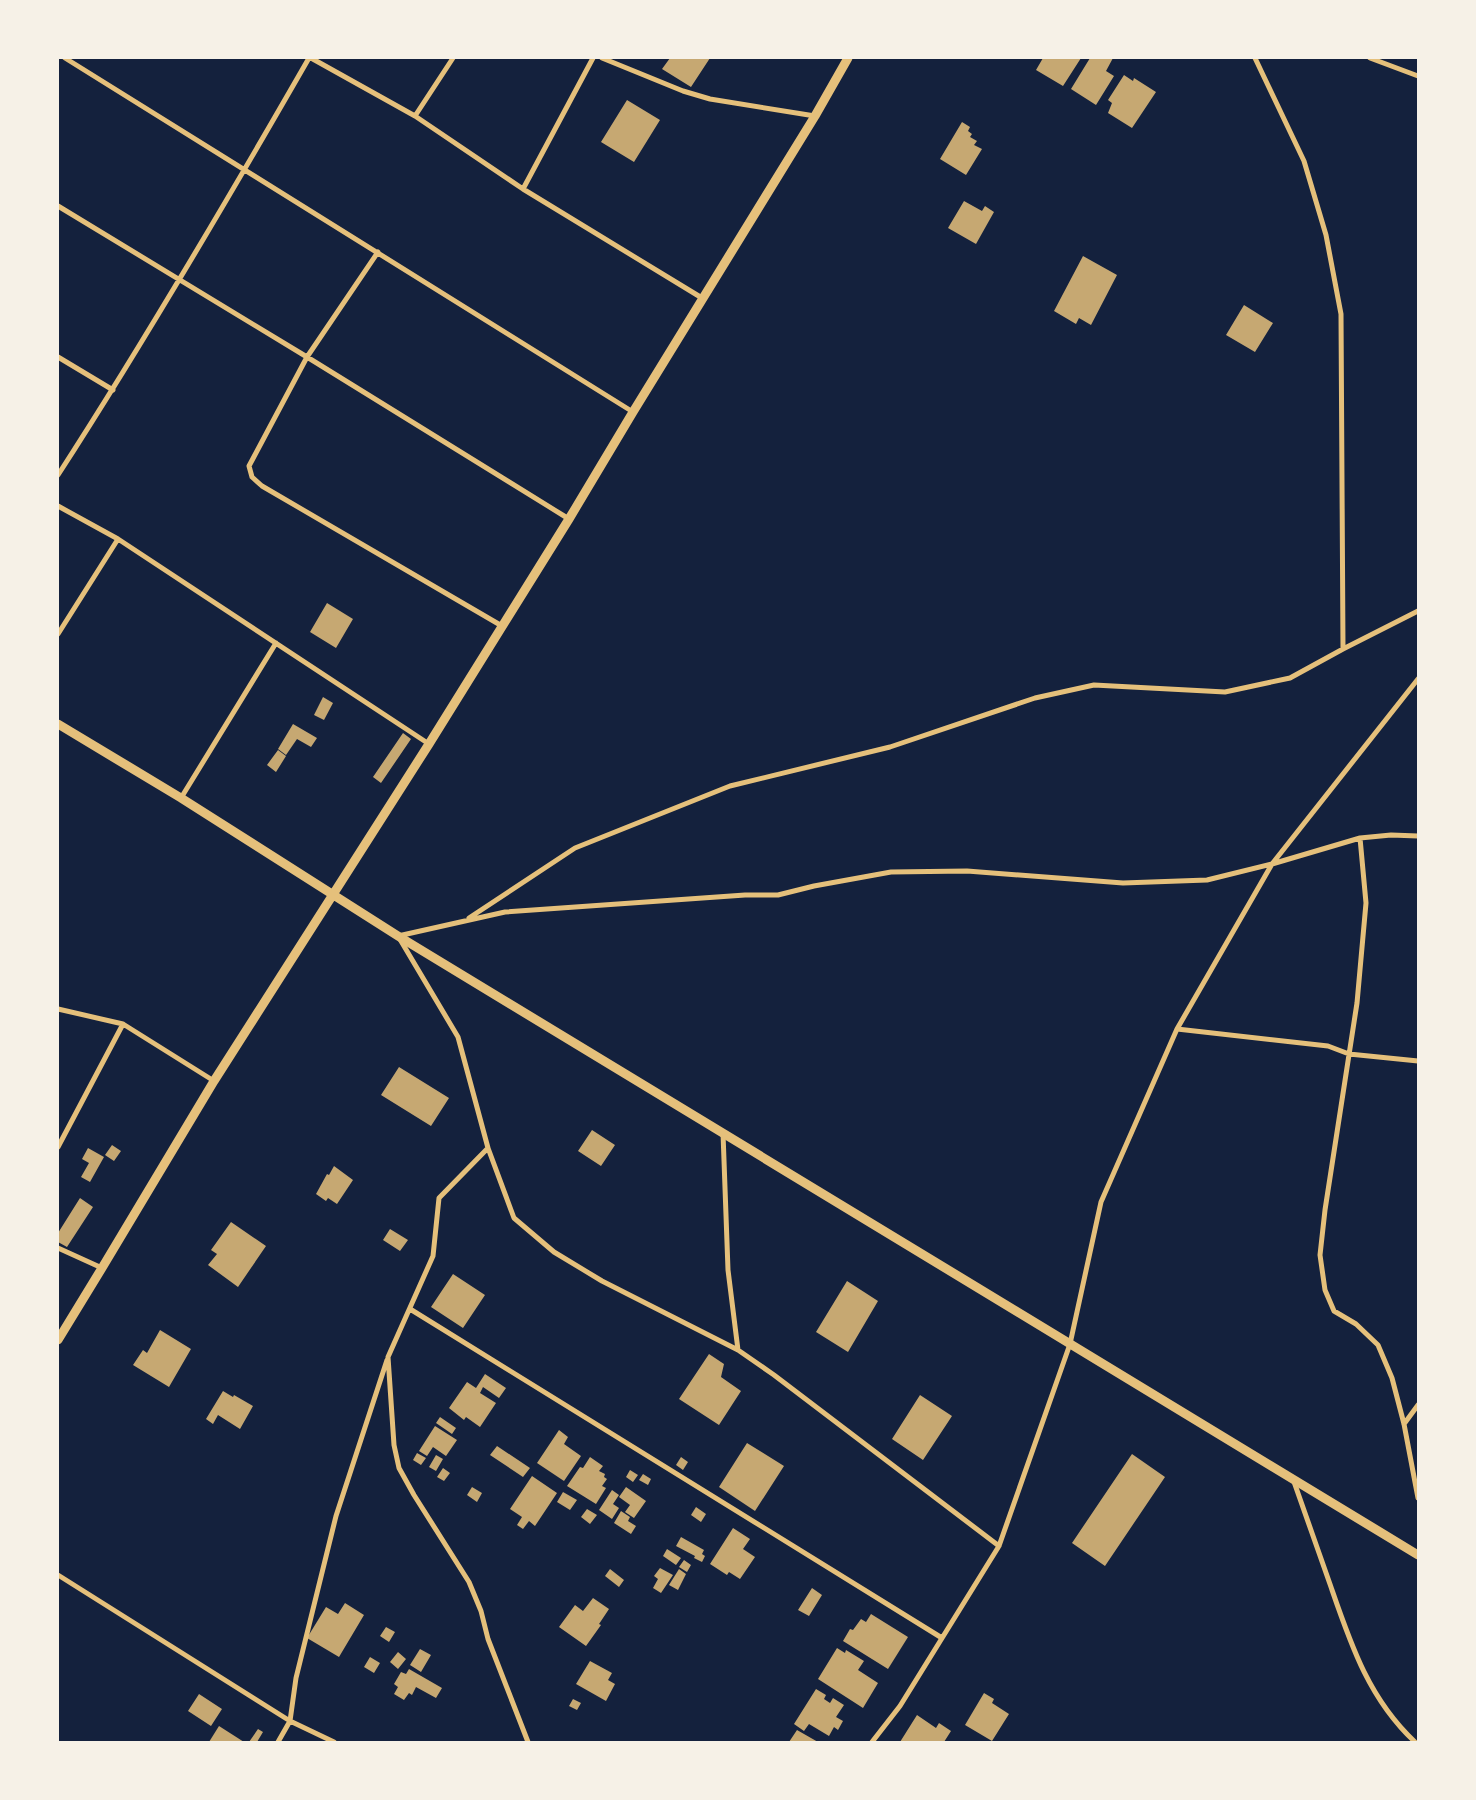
<svg xmlns="http://www.w3.org/2000/svg" width="1476" height="1800" font-family="'Asap Condensed',sans-serif">
  <style>
    .building { fill: #c6a872 }
    .lines { fill: none; stroke-linecap: round; stroke-linejoin: round }
    .minor { stroke: #e5c07b; stroke-width: 5 }
    .tertiary { stroke: #e5c07b; stroke-width: 9 }
  </style>
  <rect width="100%" height="100%" fill="#14213d"/>
  <path class="building" d="M 670,58 L 710,58 L 691,87 L 662,69 Z
    M 1043,58 L 1081,58 L 1063,86 L 1036,70 Z
    M 1090,58 L 1113,58 L 1106,71 L 1114,76 L 1096,105 L 1071,89 Z
    M 1124,75 L 1133,81 L 1134,78 L 1156,92 L 1132,128 L 1108,113 L 1112,103 L 1108,100 Z
    M 627,100 L 660,120 L 634,162 L 601,142 Z
    M 962,122 L 970,127 L 968,131 L 972,134 L 970,137 L 977,141 L 974,145 L 982,149 L 966,175 L 940,159 Z
    M 964,201 L 982,211 L 985,206 L 994,212 L 976,244 L 948,228 Z
    M 1083,256 L 1117,275 L 1091,325 L 1079,318 L 1076,324 L 1054,311 Z
    M 1244,305 L 1273,323 L 1255,352 L 1226,335 Z
    M 327,603 L 353,619 L 336,648 L 310,632 Z
    M 323,697 L 333,703 L 324,720 L 314,715 Z
    M 293,724 L 317,738 L 311,747 L 297,739 L 286,755 L 278,749 Z
    M 403,733 L 411,739 L 381,783 L 373,777 Z
    M 278,750 L 286,756 L 276,772 L 267,765 Z
    M 399,1067 L 449,1098 L 431,1126 L 381,1095 Z
    M 592,1130 L 615,1145 L 601,1166 L 578,1151 Z
    M 112,1145 L 121,1151 L 114,1161 L 105,1155 Z
    M 88,1148 L 104,1157 L 90,1182 L 81,1177 L 89,1163 L 82,1159 Z
    M 334,1166 L 353,1180 L 337,1204 L 328,1198 L 326,1201 L 316,1194 L 327,1174 L 329,1175 Z
    M 80,1198 L 93,1207 L 67,1247 L 58,1242 L 58,1233 Z
    M 231,1222 L 266,1246 L 238,1287 L 208,1265 L 217,1254 L 211,1250 Z
    M 390,1229 L 408,1240 L 400,1251 L 383,1240 Z
    M 453,1274 L 485,1295 L 463,1328 L 431,1307 Z
    M 847,1281 L 878,1301 L 848,1352 L 816,1332 Z
    M 160,1330 L 191,1349 L 169,1387 L 133,1365 L 143,1350 L 147,1353 Z
    M 709,1354 L 724,1364 L 721,1377 L 741,1391 L 719,1425 L 679,1399 Z
    M 485,1374 L 506,1388 L 499,1398 L 483,1387 L 480,1393 L 496,1403 L 480,1427 L 466,1417 L 464,1420 L 449,1408 L 467,1382 L 476,1388 Z
    M 223,1391 L 233,1397 L 234,1395 L 253,1406 L 240,1429 L 218,1415 L 213,1424 L 206,1419 Z
    M 920,1395 L 952,1416 L 923,1460 L 892,1439 Z
    M 440,1417 L 456,1428 L 452,1434 L 436,1423 Z
    M 435,1426 L 457,1440 L 446,1456 L 433,1447 L 427,1456 L 419,1451 Z
    M 559,1430 L 568,1437 L 564,1444 L 581,1456 L 564,1481 L 537,1463 Z
    M 747,1443 L 784,1466 L 755,1511 L 719,1487 Z
    M 497,1446 L 530,1468 L 523,1477 L 490,1455 Z
    M 417,1453 L 426,1458 L 421,1465 L 413,1460 Z
    M 1132,1454 L 1165,1477 L 1105,1566 L 1072,1543 Z
    M 436,1455 L 443,1459 L 436,1471 L 429,1467 Z
    M 590,1457 L 603,1466 L 599,1471 L 605,1474 L 604,1477 L 607,1479 L 602,1486 L 606,1488 L 596,1504 L 567,1486 L 580,1467 L 583,1468 Z
    M 681,1457 L 688,1462 L 683,1470 L 676,1465 Z
    M 443,1468 L 450,1473 L 444,1481 L 437,1477 Z
    M 630,1470 L 638,1475 L 633,1482 L 626,1477 Z
    M 643,1474 L 651,1479 L 648,1485 L 639,1480 Z
    M 532,1476 L 557,1493 L 535,1526 L 529,1521 L 523,1529 L 517,1525 L 522,1517 L 510,1509 Z
    M 472,1487 L 482,1493 L 477,1502 L 467,1495 Z
    M 626,1487 L 646,1501 L 634,1518 L 625,1512 L 630,1505 L 619,1497 Z
    M 612,1490 L 619,1495 L 613,1504 L 619,1508 L 612,1519 L 599,1510 Z
    M 563,1492 L 577,1500 L 570,1510 L 557,1502 Z
    M 696,1507 L 706,1514 L 701,1522 L 691,1515 Z
    M 587,1509 L 597,1515 L 590,1524 L 581,1517 Z
    M 621,1511 L 630,1517 L 628,1521 L 636,1526 L 631,1534 L 614,1523 Z
    M 733,1528 L 750,1539 L 743,1549 L 755,1557 L 740,1579 L 729,1572 L 727,1575 L 710,1564 Z
    M 681,1537 L 704,1550 L 702,1554 L 705,1556 L 702,1562 L 694,1558 L 695,1556 L 676,1546 Z
    M 667,1549 L 681,1558 L 676,1565 L 663,1556 Z
    M 684,1560 L 691,1565 L 687,1572 L 679,1567 Z
    M 660,1568 L 673,1575 L 661,1593 L 653,1588 L 658,1579 L 654,1576 Z
    M 610,1569 L 624,1580 L 619,1587 L 605,1576 Z
    M 679,1569 L 686,1574 L 678,1590 L 669,1585 Z
    M 812,1588 L 822,1595 L 809,1616 L 798,1610 Z
    M 593,1598 L 609,1609 L 599,1624 L 601,1625 L 586,1646 L 559,1627 L 575,1605 L 583,1611 Z
    M 345,1603 L 364,1615 L 339,1657 L 307,1638 L 326,1607 L 338,1614 Z
    M 871,1614 L 908,1637 L 888,1669 L 843,1641 L 850,1629 L 853,1630 L 861,1619 L 866,1622 Z
    M 386,1627 L 395,1632 L 389,1642 L 380,1636 Z
    M 837,1648 L 845,1653 L 846,1650 L 864,1661 L 858,1670 L 878,1683 L 863,1708 L 818,1679 Z
    M 420,1649 L 431,1655 L 421,1672 L 410,1665 Z
    M 398,1652 L 406,1659 L 398,1669 L 390,1662 Z
    M 370,1657 L 380,1663 L 374,1673 L 364,1667 Z
    M 590,1661 L 612,1673 L 608,1680 L 615,1684 L 606,1701 L 576,1684 Z
    M 409,1669 L 442,1688 L 436,1698 L 416,1687 L 412,1695 L 409,1693 L 404,1700 L 394,1694 L 398,1687 L 394,1684 L 401,1672 L 406,1674 Z
    M 816,1689 L 826,1695 L 824,1699 L 830,1703 L 833,1698 L 844,1705 L 836,1717 L 843,1721 L 838,1730 L 834,1727 L 829,1736 L 809,1724 L 804,1731 L 794,1724 Z
    M 984,1693 L 994,1699 L 992,1703 L 1009,1714 L 992,1741 L 965,1725 Z
    M 199,1694 L 222,1709 L 211,1726 L 188,1711 Z
    M 573,1699 L 581,1703 L 577,1710 L 569,1706 Z
    M 917,1715 L 936,1728 L 939,1723 L 951,1731 L 944,1742 L 900,1742 Z
    M 219,1726 L 244,1742 L 209,1742 Z
    M 258,1729 L 263,1732 L 257,1742 L 249,1742 Z
    M 797,1730 L 818,1742 L 789,1742 Z"/>
  <g class="lines">
    <path class="minor" d="M 65,58 L 633,412
      M 311,58 L 415,116 L 523,189 L 702,298
      M 602,58 L 683,91 L 710,99 L 815,116
      M 1255,58 L 1304,161 L 1326,235 L 1341,314 L 1343,649
      M 1370,58 L 1418,76
      M 415,116 L 453,58
      M 523,189 L 593,58
      M 58,206 L 307,357 L 569,519
      M 378,252 L 307,357 L 249,466 L 252,477 L 262,486 L 502,626
      M 58,357 L 113,390
      M 58,475 C 146,339 228,199 309,58
      M 58,506 L 118,539 L 429,744
      M 58,634 L 118,539
      M 181,798 L 276,643
      M 1360,838 L 1366,903 L 1357,1003 L 1325,1210 L 1320,1255 L 1325,1290 L 1334,1311 L 1356,1324 L 1378,1345 L 1392,1378 L 1404,1424 L 1418,1498
      M 469,918 L 575,848 L 730,786 L 890,747 L 1035,698 L 1094,685 L 1225,692 L 1290,678 L 1343,649 L 1418,611
      M 58,1009 L 123,1024 L 214,1081
      M 1177,1029 L 1328,1046 L 1349,1054 L 1418,1061
      M 723,1133 L 728,1270 L 738,1350 L 774,1375 L 999,1546
      M 58,1147 L 123,1024
      M 488,1148 L 514,1218 L 554,1252 L 602,1281 L 738,1350
      M 58,1248 L 102,1268
      M 410,1309 L 942,1638
      M 1404,1424 L 1418,1405
      M 1293,1479 C 1306,1515 1318,1551 1331,1587 C 1351,1645 1369,1699 1415,1742
      M 58,1575 L 290,1721 L 334,1742
      M 278,1742 L 290,1721 L 296,1678 L 336,1516 L 387,1360
      M 528,1742 L 488,1639 L 481,1611 L 469,1582 L 414,1495 L 399,1468 L 394,1445 L 388,1357 L 433,1256 L 439,1198 L 488,1148 L 458,1037 L 398,936 L 505,912 L 745,895 L 778,895 L 814,886 L 891,872 L 967,871 L 1123,883 L 1207,880 L 1272,864 L 1360,838 L 1391,835 L 1418,836
      M 872,1742 L 900,1706 L 999,1546 L 1070,1344 L 1101,1202 L 1177,1029 L 1272,864 L 1418,679"/>
    <path class="tertiary" d="M 58,724 L 181,798 L 398,936 L 1418,1555
      M 58,1340 L 102,1268 L 214,1081 L 429,744 L 569,519 L 633,412 L 815,116 L 848,58"/>
  </g>
  <rect width="1476" height="1800" fill="none" stroke="#f6f1e7" stroke-width="118"/>
</svg>
